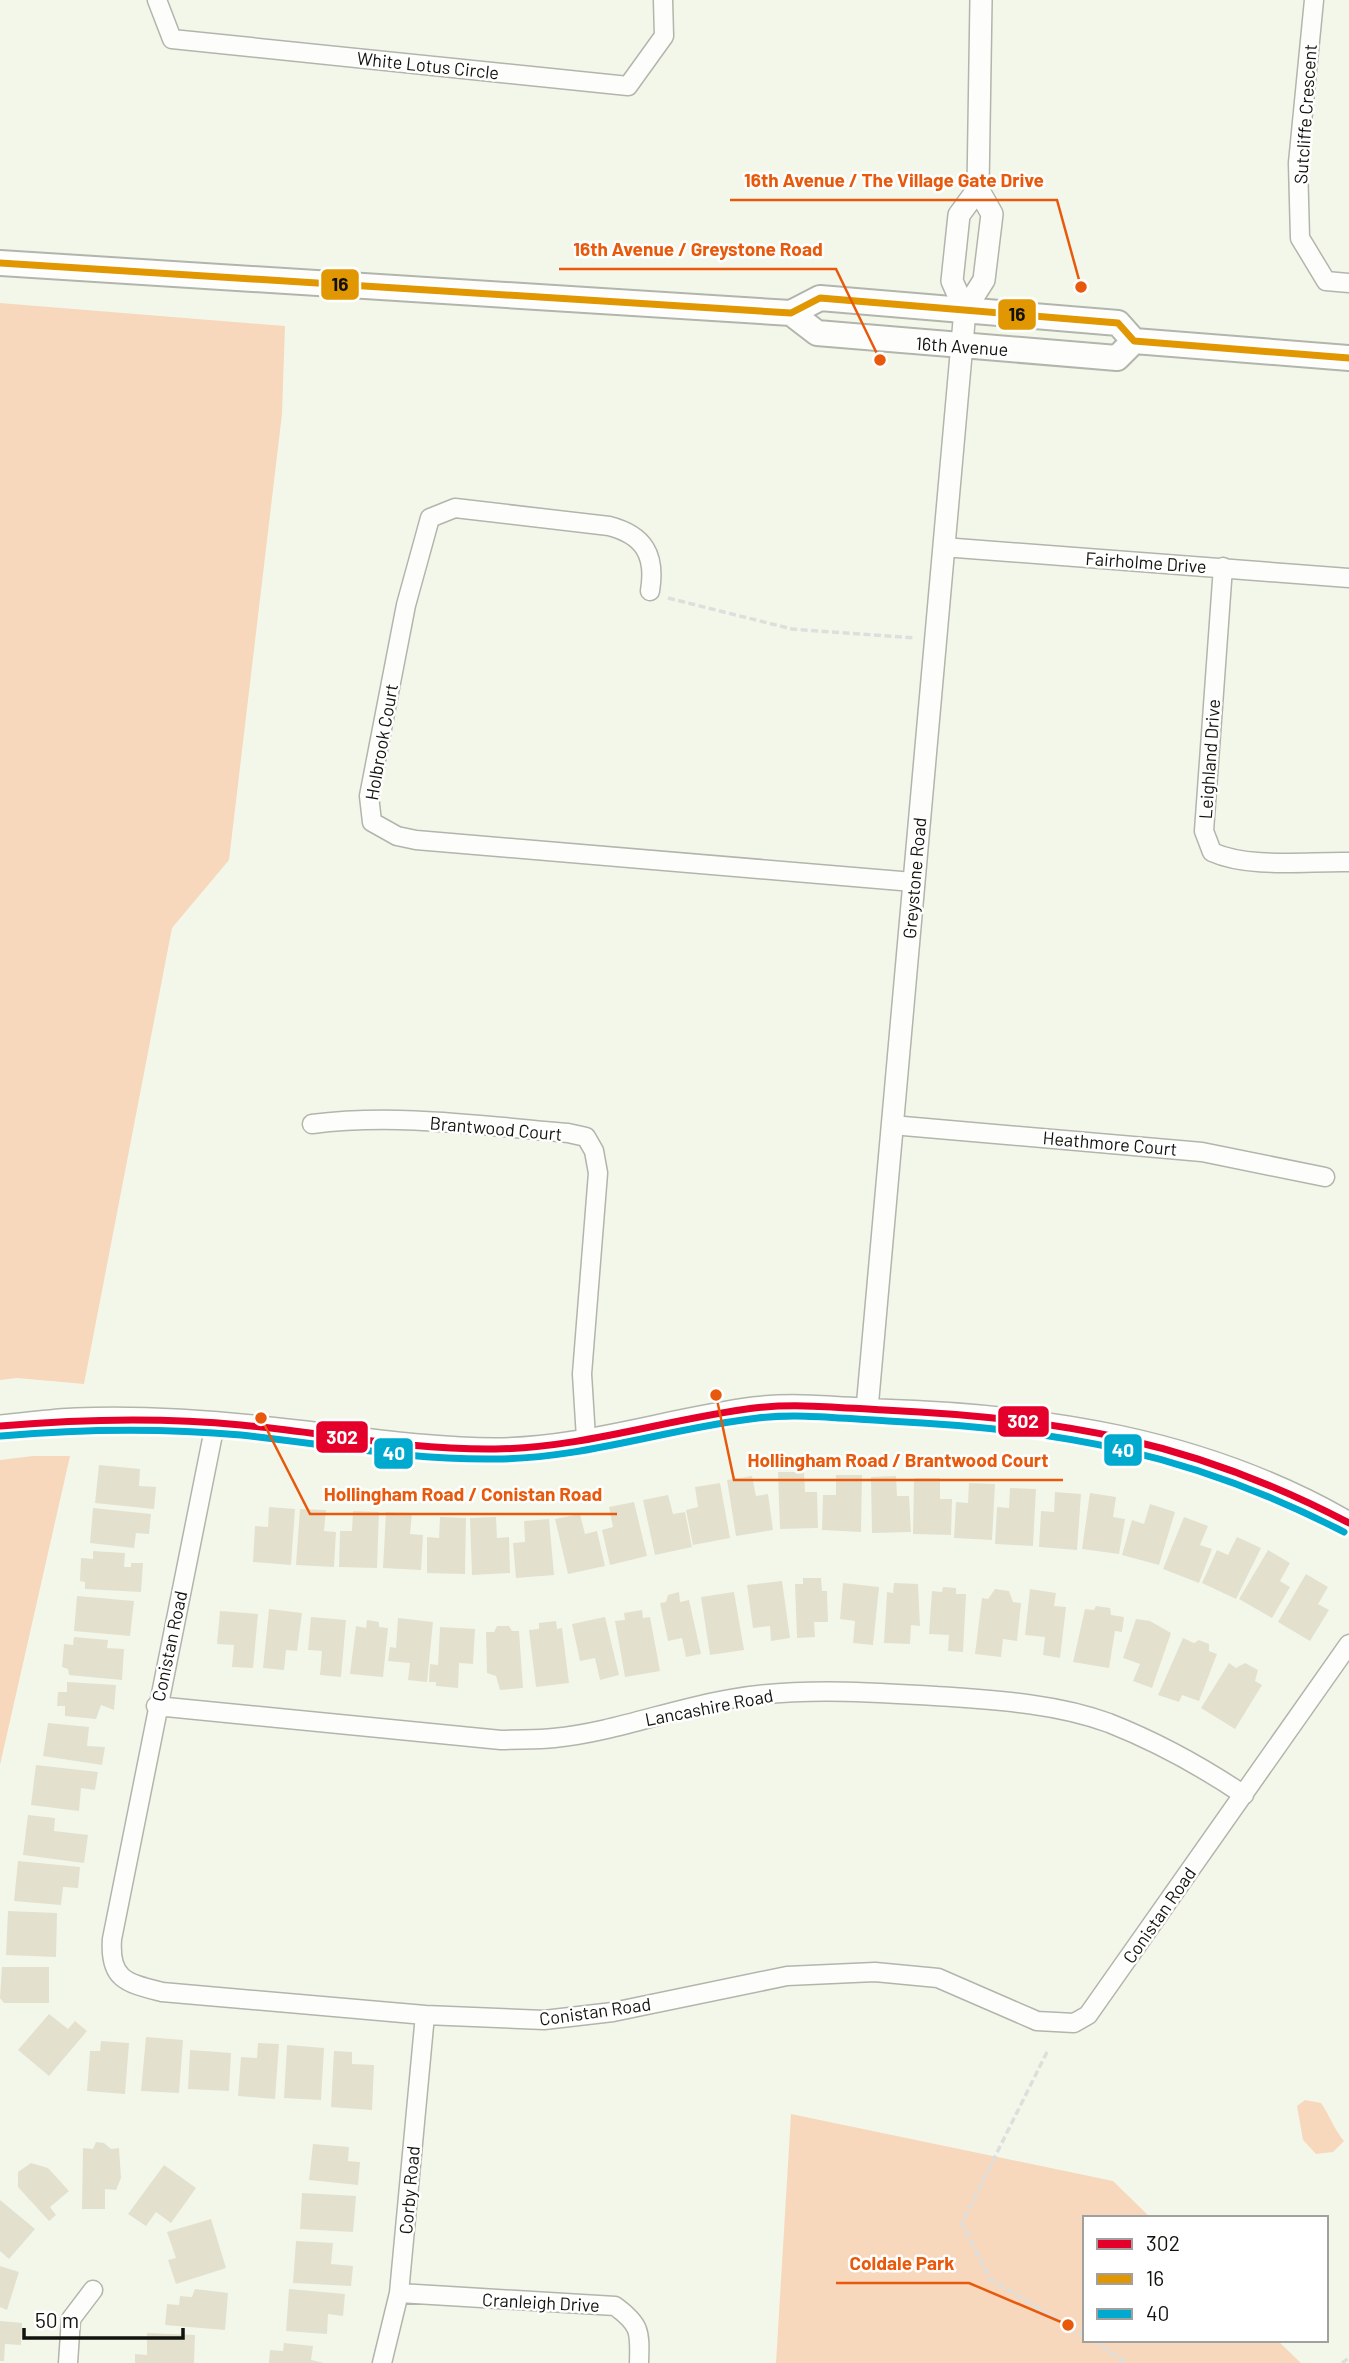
<svg xmlns="http://www.w3.org/2000/svg" width="1349" height="2363" font-family="Barlow,sans-serif">
  <style>
    .green { fill: #f7d8bd }
    .building { fill: #e4e0ce }
    .lines { fill: none; stroke-linecap: round; stroke-linejoin: round }
    .minor-casing { stroke: #b2b5ab; stroke-width: 21 }
    .tertiary-casing { stroke: #b2b5ab; stroke-width: 24 }
    .secondary-casing { stroke: #b2b5ab; stroke-width: 28 }
    .path { stroke: #dedfdc; stroke-width: 3.5; stroke-dasharray: 7 3.5; stroke-linecap: butt }
    .minor { stroke: #fdfefc; stroke-width: 18 }
    .tertiary { stroke: #fdfefc; stroke-width: 21 }
    .secondary { stroke: #fdfefc; stroke-width: 24 }
    .bus-1-casing { stroke: #fff; stroke-width: 12 }
    .bus-2-casing { stroke: #fff; stroke-width: 12 }
    .bus-3-casing { stroke: #fff; stroke-width: 12 }
    .bus-1 { stroke: #e4002b; stroke-width: 7 }
    .bus-2 { stroke: #e09701; stroke-width: 7 }
    .bus-3 { stroke: #00a9ce; stroke-width: 7 }
    .labels { text-anchor: middle; dominant-baseline: central; stroke-width: 5; stroke-linejoin: round; paint-order: stroke }
    .street-label { font-size: 18px; fill: #11130c; stroke: #fff }
    .leader { fill: none; stroke: #e8590c; stroke-width: 2.5 }
    .callout-dot { fill: #e8590c; stroke: #fff; stroke-width: 2.5 }
    .callout-label { font-size: 19px; text-anchor: middle; font-weight: bold; fill: #e8590c; stroke: #fff; stroke-width: 5; stroke-linejoin: round; paint-order: stroke }
    .line-badge { stroke: #fff; stroke-width: 2.5 }
    .badge-label { font-size: 19px; text-anchor: middle; font-weight: bold; fill: #fff }
    .pale-badge-label { font-size: 19px; text-anchor: middle; font-weight: bold; fill: #111 }
  </style>
  <rect width="100%" height="100%" fill="#f3f7ea"/>
  <path class="green" d="M 0,303 L 285,326 L 282,414 L 229,860 L 172,928 L 84,1384 L 17,1378 L 0,1380 Z
    M 33,1456 L 70,1456 L 0,1765 L 0,1460 Z
    M 1305,2100 L 1321,2103 C 1330,2116 1334,2129 1344,2141 L 1333,2152 L 1316,2154 L 1303,2140 L 1297,2106 Z
    M 791,2114 L 1113,2181 L 1151,2218 L 1085,2218 L 1085,2340 L 1277,2340 L 1301,2363 L 776,2363 Z"/>
  <path class="building" d="M 99,1465 L 140,1469 L 139,1486 L 156,1487 L 154,1509 L 95,1503 Z
    M 778,1472 L 804,1472 L 805,1492 L 817,1492 L 818,1528 L 780,1529 Z
    M 836,1475 L 862,1475 L 861,1532 L 822,1530 L 823,1495 L 836,1495 Z
    M 752,1476 L 756,1496 L 768,1494 L 773,1530 L 736,1536 L 727,1480 Z
    M 896,1476 L 897,1496 L 909,1496 L 911,1532 L 872,1533 L 871,1477 Z
    M 914,1478 L 940,1478 L 940,1499 L 952,1499 L 951,1535 L 913,1534 Z
    M 720,1483 L 730,1538 L 693,1545 L 686,1510 L 698,1507 L 695,1487 Z
    M 969,1483 L 995,1484 L 992,1540 L 954,1538 L 956,1502 L 968,1503 Z
    M 1010,1488 L 1036,1489 L 1033,1546 L 995,1544 L 997,1507 L 1009,1508 Z
    M 1055,1492 L 1081,1494 L 1077,1550 L 1039,1547 L 1041,1511 L 1054,1512 Z
    M 1090,1493 L 1116,1497 L 1113,1517 L 1125,1519 L 1119,1554 L 1082,1549 Z
    M 668,1495 L 673,1514 L 685,1512 L 692,1547 L 655,1555 L 643,1500 Z
    M 634,1502 L 647,1556 L 610,1565 L 602,1530 L 613,1527 L 609,1507 Z
    M 1150,1504 L 1175,1512 L 1159,1565 L 1122,1555 L 1132,1520 L 1144,1524 Z
    M 269,1507 L 295,1509 L 291,1565 L 253,1562 L 255,1526 L 268,1527 Z
    M 93,1508 L 151,1514 L 149,1534 L 136,1533 L 134,1548 L 90,1543 Z
    M 300,1509 L 326,1510 L 324,1531 L 336,1532 L 334,1567 L 296,1565 Z
    M 353,1511 L 379,1512 L 377,1568 L 339,1567 L 340,1531 L 352,1531 Z
    M 386,1512 L 412,1513 L 410,1534 L 423,1535 L 421,1570 L 383,1568 Z
    M 580,1514 L 585,1534 L 597,1531 L 605,1566 L 568,1574 L 555,1519 Z
    M 440,1517 L 466,1518 L 465,1574 L 427,1573 L 427,1537 L 439,1538 Z
    M 496,1517 L 497,1538 L 509,1537 L 510,1573 L 472,1575 L 470,1518 Z
    M 1184,1517 L 1208,1526 L 1200,1545 L 1212,1549 L 1199,1583 L 1163,1569 Z
    M 549,1519 L 554,1575 L 516,1578 L 513,1543 L 525,1542 L 524,1521 Z
    M 1237,1537 L 1261,1548 L 1236,1599 L 1202,1583 L 1217,1550 L 1228,1555 Z
    M 1268,1550 L 1290,1563 L 1280,1581 L 1290,1587 L 1272,1618 L 1239,1599 Z
    M 93,1551 L 125,1553 L 124,1567 L 131,1567 L 131,1563 L 143,1563 L 141,1592 L 85,1589 L 85,1582 L 80,1581 L 81,1558 L 93,1559 Z
    M 1306,1574 L 1328,1587 L 1318,1604 L 1329,1610 L 1310,1641 L 1278,1622 Z
    M 803,1578 L 821,1578 L 822,1591 L 827,1591 L 828,1622 L 814,1622 L 815,1637 L 797,1638 L 795,1584 L 803,1584 Z
    M 782,1581 L 790,1638 L 771,1641 L 770,1626 L 753,1628 L 747,1585 Z
    M 843,1583 L 879,1587 L 873,1645 L 853,1643 L 855,1621 L 840,1619 Z
    M 894,1583 L 918,1584 L 920,1626 L 911,1625 L 910,1644 L 884,1643 L 887,1592 L 893,1593 Z
    M 943,1587 L 956,1588 L 956,1594 L 966,1594 L 963,1652 L 948,1651 L 949,1635 L 929,1634 L 932,1591 L 942,1592 Z
    M 995,1589 L 1009,1591 L 1013,1602 L 1021,1603 L 1017,1641 L 1003,1639 L 1001,1657 L 975,1654 L 982,1598 L 988,1599 Z
    M 1030,1589 L 1056,1593 L 1054,1606 L 1066,1607 L 1060,1658 L 1043,1655 L 1045,1637 L 1025,1635 Z
    M 679,1592 L 680,1602 L 689,1600 L 701,1654 L 686,1657 L 682,1638 L 668,1641 L 660,1603 L 666,1602 L 668,1595 Z
    M 734,1592 L 744,1650 L 710,1655 L 701,1597 Z
    M 77,1596 L 134,1601 L 130,1636 L 74,1631 Z
    M 1096,1606 L 1110,1608 L 1111,1615 L 1124,1617 L 1122,1632 L 1115,1631 L 1109,1668 L 1073,1662 L 1085,1609 L 1094,1610 Z
    M 269,1609 L 302,1613 L 297,1651 L 286,1650 L 284,1670 L 263,1668 Z
    M 642,1610 L 643,1618 L 650,1617 L 660,1671 L 625,1677 L 615,1621 L 625,1620 L 624,1613 Z
    M 220,1611 L 258,1614 L 253,1668 L 232,1667 L 234,1645 L 217,1644 Z
    M 311,1617 L 346,1620 L 341,1677 L 320,1675 L 322,1651 L 308,1650 Z
    M 605,1617 L 619,1675 L 600,1680 L 595,1658 L 580,1661 L 572,1624 Z
    M 398,1618 L 433,1622 L 427,1682 L 408,1680 L 410,1663 L 388,1661 L 390,1647 L 396,1648 Z
    M 1136,1619 L 1150,1621 L 1171,1633 L 1152,1688 L 1133,1681 L 1140,1664 L 1123,1658 Z
    M 367,1620 L 379,1622 L 379,1627 L 388,1628 L 383,1677 L 350,1674 L 356,1626 L 366,1628 Z
    M 556,1621 L 557,1629 L 562,1628 L 569,1683 L 536,1687 L 529,1630 L 539,1629 L 539,1623 Z
    M 497,1626 L 509,1626 L 512,1631 L 519,1631 L 523,1688 L 500,1690 L 496,1676 L 487,1673 L 486,1632 L 494,1632 Z
    M 440,1627 L 475,1629 L 473,1664 L 459,1663 L 458,1688 L 436,1686 L 436,1682 L 429,1682 L 430,1664 L 438,1665 Z
    M 74,1637 L 108,1640 L 107,1648 L 124,1649 L 122,1680 L 69,1675 L 68,1669 L 62,1667 L 64,1644 L 73,1645 Z
    M 1183,1638 L 1194,1643 L 1199,1640 L 1209,1644 L 1209,1651 L 1217,1654 L 1199,1701 L 1182,1695 L 1179,1702 L 1158,1695 Z
    M 1229,1663 L 1236,1668 L 1245,1663 L 1258,1670 L 1255,1681 L 1262,1685 L 1235,1729 L 1201,1708 Z
    M 67,1682 L 116,1685 L 114,1710 L 101,1705 L 96,1719 L 65,1716 L 65,1706 L 57,1706 L 58,1692 L 67,1692 Z
    M 48,1723 L 89,1727 L 87,1746 L 105,1747 L 102,1765 L 43,1756 Z
    M 36,1765 L 98,1772 L 95,1790 L 81,1788 L 79,1811 L 31,1805 Z
    M 28,1815 L 55,1818 L 54,1831 L 88,1835 L 84,1863 L 23,1855 Z
    M 18,1861 L 80,1867 L 78,1888 L 63,1887 L 61,1905 L 14,1901 Z
    M 8,1911 L 57,1913 L 56,1957 L 6,1955 Z
    M 2,1967 L 49,1967 L 49,2003 L 4,2003 L 0,1998 Z
    M 49,2014 L 68,2029 L 75,2021 L 87,2031 L 49,2076 L 18,2050 Z
    M 146,2037 L 183,2040 L 179,2093 L 141,2091 Z
    M 101,2041 L 129,2043 L 125,2094 L 87,2091 L 90,2051 L 100,2051 Z
    M 258,2043 L 279,2044 L 275,2099 L 238,2096 L 241,2057 L 257,2058 Z
    M 287,2045 L 324,2048 L 321,2100 L 284,2098 Z
    M 190,2050 L 231,2053 L 229,2091 L 188,2089 Z
    M 334,2051 L 352,2052 L 352,2064 L 374,2065 L 372,2110 L 331,2107 Z
    M 96,2142 L 104,2143 L 111,2149 L 119,2148 L 121,2178 L 116,2190 L 105,2189 L 105,2209 L 82,2209 L 83,2148 L 93,2149 Z
    M 313,2144 L 349,2147 L 348,2161 L 360,2162 L 358,2185 L 309,2180 Z
    M 31,2163 L 48,2168 L 69,2191 L 50,2207 L 56,2215 L 49,2221 L 18,2187 L 18,2172 Z
    M 164,2165 L 196,2188 L 171,2223 L 156,2212 L 146,2226 L 128,2214 Z
    M 302,2193 L 356,2196 L 353,2232 L 300,2229 Z
    M 0,2200 L 35,2229 L 9,2259 L 0,2251 Z
    M 211,2219 L 226,2268 L 176,2284 L 168,2260 L 176,2258 L 167,2232 Z
    M 296,2241 L 333,2243 L 331,2264 L 353,2266 L 351,2286 L 293,2283 Z
    M 0,2266 L 19,2272 L 7,2310 L 0,2307 Z
    M 195,2289 L 228,2293 L 225,2330 L 165,2325 L 167,2304 L 179,2305 L 180,2296 L 192,2297 Z
    M 289,2289 L 345,2294 L 343,2316 L 328,2314 L 327,2334 L 286,2331 Z
    M 0,2321 L 22,2323 L 21,2345 L 5,2344 L 4,2361 L 0,2361 Z
    M 147,2333 L 195,2335 L 194,2363 L 135,2363 L 135,2354 L 147,2355 Z
    M 284,2343 L 313,2346 L 311,2360 L 324,2363 L 269,2363 L 270,2350 L 283,2351 Z"/>
  <g class="lines">
    <defs>
      <path id="minor" d="M 157,0 L 172,39 L 628,86 L 664,36 L 663,0
        M 1314,0 L 1298,163 L 1300,238 L 1326,281 L 1349,283
        M 943,547 L 1349,578
        M 1223,567 L 1204,831 L 1212,852 C 1250,869 1307,861 1349,862
        M 650,591 C 656,555 644,535 609,526 L 455,508 L 430,518 L 406,605 L 369,796 L 372,822 L 397,836 L 416,840 L 913,882
        M 312,1124 C 397,1113 483,1126 568,1133 L 586,1137 L 594,1151 L 598,1173 L 582,1374 L 586,1438
        M 892,1125 L 1202,1152 L 1325,1177
        M 215,1424 L 112,1939 C 109,1980 127,1983 162,1992 L 425,2015 L 544,2020 L 613,2012 L 787,1976 L 875,1972 L 938,1978 L 1037,2021 L 1074,2023 L 1088,2015 L 1349,1644
        M 156,1706 L 501,1740 C 519,1739 537,1740 554,1738 C 614,1732 671,1709 730,1699 C 799,1687 867,1692 936,1696 C 993,1700 1055,1703 1109,1723 C 1157,1742 1201,1766 1244,1795
        M 399,2293 L 615,2306 C 641,2325 640,2332 639,2363
        M 68,2363 L 71,2319 L 93,2290
        M 382,2363 L 399,2293 L 425,2015"/>
      <path id="tertiary" d="M 965,310 L 952,281 L 959,215 L 978,189
        M 867,1409 L 965,310 L 984,280 L 992,214 L 978,189 L 981,0
        M 0,1426 C 25,1424 50,1420 76,1419 C 148,1416 224,1422 296,1431 C 362,1438 428,1449 495,1449 C 582,1449 668,1419 754,1408 C 795,1403 837,1408 878,1410 C 1043,1415 1204,1439 1349,1523"/>
      <path id="secondary" d="M 0,263 L 791,313 L 820,298 L 1118,323 L 1134,341 L 1349,358
        M 791,313 L 817,333 L 1117,358 L 1134,341"/>
    </defs>
    <use href="#minor" class="minor-casing"/>
    <use href="#tertiary" class="tertiary-casing"/>
    <use href="#secondary" class="secondary-casing"/>
    <path class="path" d="M 668,598 L 792,629 L 915,638
      M 1047,2052 L 962,2223 L 990,2279 L 1085,2336
      M 1093,2340 L 1126,2363
      M 1342,2363 L 1349,2358"/>
    <use href="#minor" class="minor"/>
    <use href="#tertiary" class="tertiary"/>
    <use href="#secondary" class="secondary"/>
    <defs>
      <path id="bus-1" d="M 0,1426 C 81,1419 160,1417 241,1425 C 325,1433 410,1450 495,1449 C 583,1448 667,1419 754,1408 C 797,1403 841,1408 884,1410 C 1059,1418 1193,1441 1349,1523"/>
      <path id="bus-2" d="M 0,263 L 791,313 L 820,298 L 1118,323 L 1134,341 L 1349,358"/>
      <path id="bus-3" d="M 1,1436 C 82,1429 160,1428 241,1435 C 325,1444 409,1460 494,1459 C 584,1459 669,1428 758,1418 C 801,1413 845,1419 888,1421 C 1059,1429 1191,1453 1344,1532"/>
    </defs>
    <use href="#bus-1" class="bus-1-casing"/>
    <use href="#bus-2" class="bus-2-casing"/>
    <use href="#bus-3" class="bus-3-casing"/>
    <use href="#bus-1" class="bus-1"/>
    <use href="#bus-2" class="bus-2"/>
    <use href="#bus-3" class="bus-3"/>
  </g>
  <g class="labels">
    <g class="street-label">
      <text transform="translate(428 65) rotate(6)">White Lotus Circle</text>
      <text transform="translate(1305 114) rotate(-86)">Sutcliffe Crescent</text>
      <text transform="translate(962 346) rotate(4)">16th Avenue</text>
      <text transform="translate(1146 562) rotate(4)">Fairholme Drive</text>
      <text transform="translate(381 742) rotate(-80)">Holbrook Court</text>
      <text transform="translate(1209 759) rotate(-86)">Leighland Drive</text>
      <text transform="translate(914 878) rotate(-85)">Greystone Road</text>
      <text transform="translate(496 1128) rotate(5)">Brantwood Court</text>
      <text transform="translate(1110 1143) rotate(5)">Heathmore Court</text>
      <text transform="translate(169 1646) rotate(-78)">Conistan Road</text>
      <text transform="translate(709 1707) rotate(-11)">Lancashire Road</text>
      <text transform="translate(1159 1915) rotate(-55)">Conistan Road</text>
      <text transform="translate(595 2011) rotate(-8)">Conistan Road</text>
      <text transform="translate(409 2190) rotate(-85)">Corby Road</text>
      <text transform="translate(541 2302) rotate(3)">Cranleigh Drive</text>
    </g>
  </g>
  <path class="leader" d="M1081 287L1057 200H730M880 360L836 269H559M716 1395L734 1480H1063M261 1418L310 1514H617M1068 2325L969 2283H836"/>
  <g class="callout-dot">
    <circle cx="1081" cy="287" r="7"/>
    <circle cx="880" cy="360" r="7"/>
    <circle cx="716" cy="1395" r="7"/>
    <circle cx="261" cy="1418" r="7"/>
    <circle cx="1068" cy="2325" r="7"/>
  </g>
  <g class="callout-label">
    <text x="894" y="187">16th Avenue / The Village Gate Drive</text>
    <text x="698" y="256">16th Avenue / Greystone Road</text>
    <text x="898" y="1467">Hollingham Road / Brantwood Court</text>
    <text x="463" y="1501">Hollingham Road / Conistan Road</text>
    <text x="902" y="2270">Coldale Park</text>
  </g>
  <g class="line-badge">
    <rect x="320" y="268" width="40" height="33" rx="7" fill="#e09701"/>
    <rect x="997" y="298" width="40" height="33" rx="7" fill="#e09701"/>
    <rect x="997" y="1405" width="53" height="33" rx="7" fill="#e4002b"/>
    <rect x="315" y="1420" width="54" height="34" rx="7" fill="#e4002b"/>
    <rect x="1103" y="1433" width="40" height="34" rx="7" fill="#00a9ce"/>
    <rect x="373" y="1437" width="41" height="33" rx="7" fill="#00a9ce"/>
  </g>
  <g class="badge-label">
    <text x="1023" y="1428">302</text>
    <text x="342" y="1444">302</text>
    <text x="1123" y="1457">40</text>
    <text x="394" y="1460">40</text>
  </g>
  <g class="pale-badge-label">
    <text x="340" y="291">16</text>
    <text x="1017" y="321">16</text>
  </g>
  <rect x="1083" y="2216" width="245" height="126" fill="#ffffff" stroke="#a0a19e" stroke-width="2"/>
  <rect x="1097" y="2239" width="35" height="10" fill="#e4002b" stroke="#a0a19e" stroke-width="2"/>
  <text x="1146" y="2251" font-size="21" fill="#11130c">302</text>
  <rect x="1097" y="2274" width="35" height="10" fill="#e09701" stroke="#a0a19e" stroke-width="2"/>
  <text x="1146" y="2286" font-size="21" fill="#11130c">16</text>
  <rect x="1097" y="2309" width="35" height="10" fill="#00a9ce" stroke="#a0a19e" stroke-width="2"/>
  <text x="1146" y="2321" font-size="21" fill="#11130c">40</text>
  <path d="M24 2328v10h159v-10" fill="none" stroke="#11130c" stroke-width="3.5"/>
  <text x="35" y="2328" font-size="21" fill="#11130c" stroke="#ffffff" stroke-width="5" paint-order="stroke">50 m</text>
</svg>
